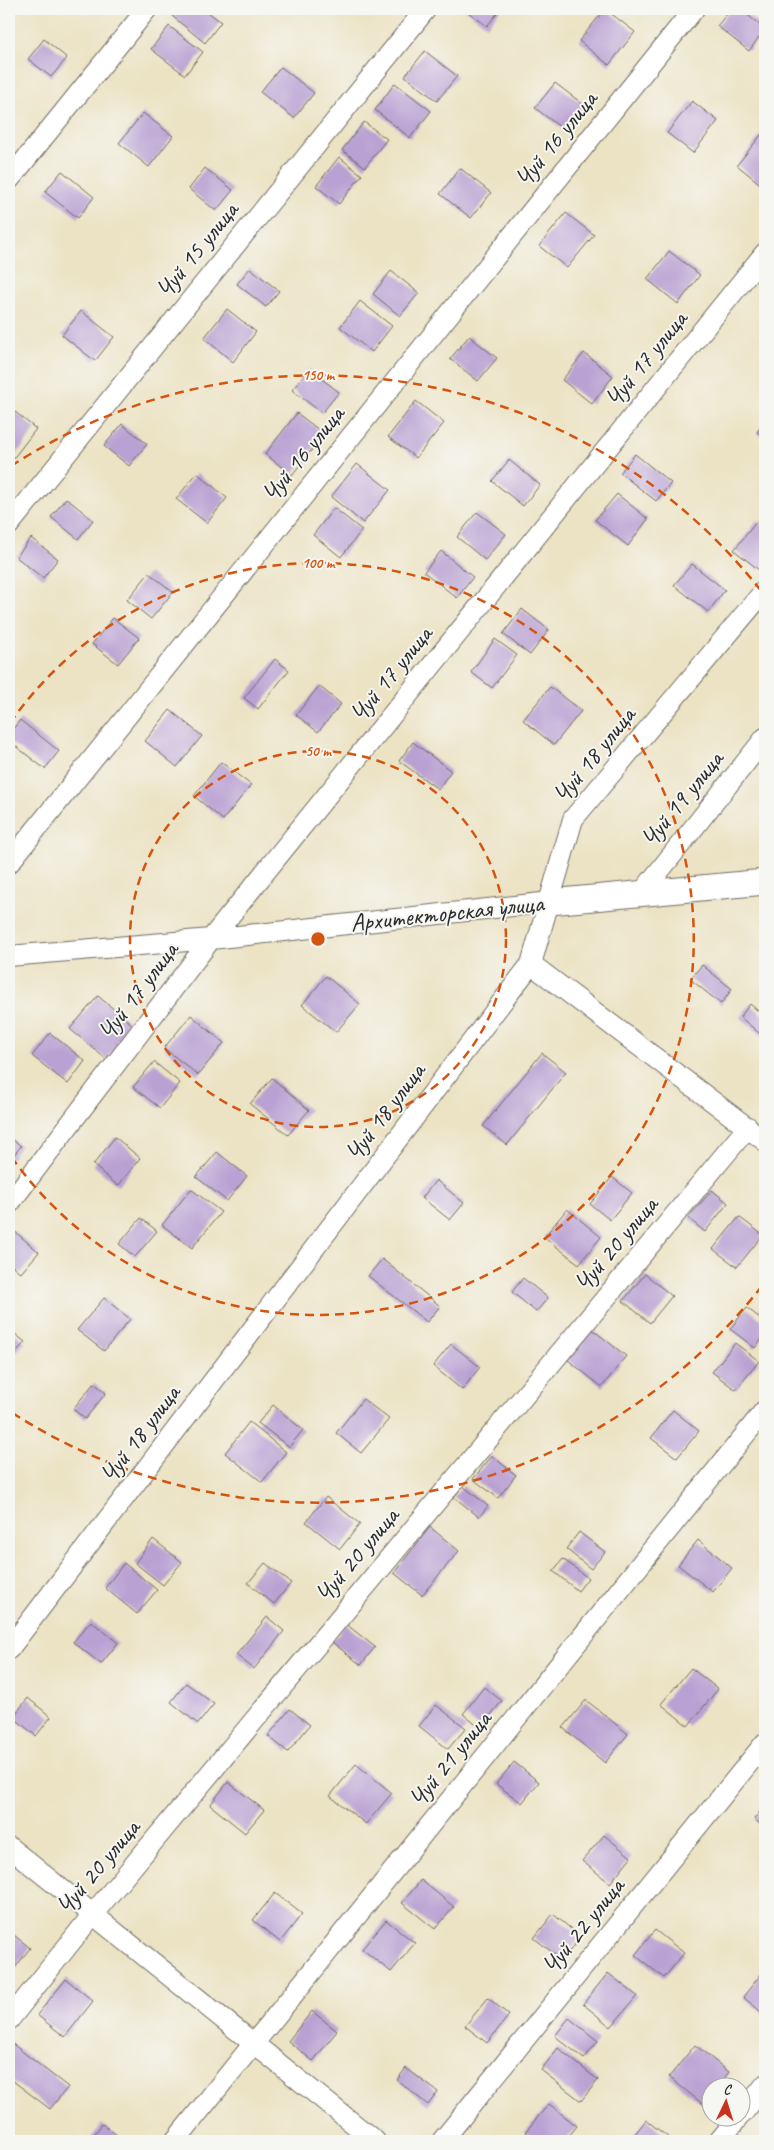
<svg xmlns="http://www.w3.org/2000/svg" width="774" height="2150" font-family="Caveat,sans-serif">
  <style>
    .building { fill: #baa1d3 }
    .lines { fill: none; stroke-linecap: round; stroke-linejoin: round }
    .minor-casing { stroke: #6f6b61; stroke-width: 22 }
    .tertiary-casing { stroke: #6f6b61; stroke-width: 27 }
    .minor { stroke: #fff; stroke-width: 20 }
    .tertiary { stroke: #fff; stroke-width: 25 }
    .ring { fill: none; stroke: #d5540f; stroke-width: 2.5; stroke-dasharray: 9 6 }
    .labels { text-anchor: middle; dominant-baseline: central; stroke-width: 4; stroke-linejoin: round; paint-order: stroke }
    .street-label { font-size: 25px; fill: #2b2b2b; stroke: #f6f6f2 }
    .centre { fill: #d5540f; stroke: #f6f6f2; stroke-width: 2.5 }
    .ring-label { font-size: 15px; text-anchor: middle; font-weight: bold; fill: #d5540f; stroke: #f6f6f2; stroke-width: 4; stroke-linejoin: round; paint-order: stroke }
  </style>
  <rect width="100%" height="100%" fill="#f6f6f2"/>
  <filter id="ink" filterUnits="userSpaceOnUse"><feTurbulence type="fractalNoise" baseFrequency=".02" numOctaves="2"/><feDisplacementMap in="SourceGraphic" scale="10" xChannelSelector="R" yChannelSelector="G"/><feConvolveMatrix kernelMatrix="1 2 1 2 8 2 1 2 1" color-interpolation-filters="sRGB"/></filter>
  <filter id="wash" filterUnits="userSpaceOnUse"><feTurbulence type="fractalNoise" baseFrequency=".0096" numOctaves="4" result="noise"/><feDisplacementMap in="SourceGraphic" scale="20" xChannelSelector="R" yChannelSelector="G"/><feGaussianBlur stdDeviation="1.12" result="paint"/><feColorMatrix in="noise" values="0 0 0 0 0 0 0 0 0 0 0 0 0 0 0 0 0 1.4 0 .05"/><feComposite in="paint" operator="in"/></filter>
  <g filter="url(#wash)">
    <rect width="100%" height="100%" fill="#ece3c4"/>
    <g id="blocks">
      <path class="building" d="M 178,9 L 204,9 L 221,22 L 205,43 L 172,16 Z
        M 464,9 L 501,9 L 487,26 Z
        M 605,9 L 635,32 L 609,65 L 579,41 Z
        M 731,9 L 740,9 L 765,29 L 749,51 L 717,26 Z
        M 169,26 L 203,52 L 185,75 L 151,49 Z
        M 44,39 L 67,58 L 51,77 L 28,59 Z
        M 425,51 L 457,76 L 437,101 L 405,76 Z
        M 281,67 L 314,93 L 294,118 L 260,92 Z
        M 395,83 L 431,111 L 410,138 L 375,110 Z
        M 555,83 L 584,105 L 564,130 L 535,108 Z
        M 692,101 L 718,121 L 693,153 L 667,133 Z
        M 143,113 L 173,136 L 149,167 L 119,143 Z
        M 364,122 L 387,139 L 365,167 L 342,150 Z
        M 765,130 L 765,188 L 737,165 Z
        M 339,157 L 362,175 L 339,204 L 316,186 Z
        M 205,168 L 233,190 L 216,211 L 189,189 Z
        M 460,168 L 491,193 L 471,218 L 440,194 Z
        M 62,171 L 94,197 L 78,218 L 45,192 Z
        M 566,213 L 594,235 L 567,268 L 539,246 Z
        M 669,251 L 700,275 L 678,304 L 647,279 Z
        M 250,268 L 279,291 L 266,307 L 237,284 Z
        M 391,271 L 419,293 L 400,316 L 373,294 Z
        M 360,301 L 392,326 L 372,352 L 340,327 Z
        M 227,309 L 256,332 L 233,362 L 204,338 Z
        M 81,311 L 114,337 L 95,361 L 62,335 Z
        M 469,336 L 497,358 L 478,381 L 450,359 Z
        M 584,353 L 613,376 L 592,404 L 562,380 Z
        M 309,369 L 339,392 L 322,413 L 292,390 Z
        M 416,401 L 444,423 L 416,458 L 388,437 Z
        M 9,407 L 36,429 L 9,464 Z
        M 297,413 L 324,434 L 292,475 L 265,454 Z
        M 765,422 L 765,439 L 757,432 Z
        M 122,424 L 147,444 L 129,466 L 104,446 Z
        M 635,454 L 671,483 L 656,501 L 620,473 Z
        M 509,460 L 540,485 L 523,506 L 492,481 Z
        M 357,464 L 390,490 L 363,523 L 331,497 Z
        M 197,473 L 227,498 L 207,523 L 176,499 Z
        M 617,494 L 648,519 L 628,546 L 595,520 Z
        M 66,498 L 93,520 L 78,539 L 51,517 Z
        M 334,508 L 362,530 L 341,557 L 313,535 Z
        M 477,512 L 506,534 L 485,560 L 457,537 Z
        M 757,521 L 765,528 L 765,562 L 759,570 L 734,550 Z
        M 31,538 L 58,559 L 43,578 L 16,557 Z
        M 441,551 L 473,577 L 457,598 L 424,572 Z
        M 692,564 L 725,590 L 708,612 L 674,585 Z
        M 149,573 L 173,592 L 151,619 L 127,600 Z
        M 522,609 L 549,630 L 530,655 L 503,634 Z
        M 113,618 L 139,638 L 118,664 L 92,644 Z
        M 495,639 L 517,655 L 492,688 L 471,672 Z
        M 275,659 L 289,670 L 258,709 L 244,698 Z
        M 319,686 L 341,704 L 318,732 L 296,715 Z
        M 550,687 L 581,711 L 554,745 L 523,720 Z
        M 170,710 L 202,736 L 177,767 L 145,741 Z
        M 20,720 L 59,751 L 45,769 L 9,741 L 9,734 Z
        M 413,742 L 451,771 L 438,789 L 399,761 Z
        M 221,762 L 251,785 L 223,820 L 194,796 Z
        M 702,965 L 732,989 L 721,1004 L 690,979 Z
        M 326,976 L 360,1004 L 336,1032 L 302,1005 Z
        M 98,996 L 134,1026 L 106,1059 L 70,1029 Z
        M 750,1004 L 765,1017 L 765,1038 L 740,1017 Z
        M 191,1015 L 224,1043 L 198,1075 L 164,1048 Z
        M 50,1033 L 85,1061 L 68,1084 L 32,1056 Z
        M 542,1053 L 566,1072 L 507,1145 L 483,1126 Z
        M 154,1062 L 180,1083 L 160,1108 L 133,1087 Z
        M 272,1078 L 309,1110 L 288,1135 L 250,1104 Z
        M 9,1137 L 21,1146 L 9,1161 Z
        M 115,1137 L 140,1158 L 118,1186 L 93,1165 Z
        M 217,1152 L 247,1176 L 227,1201 L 196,1177 Z
        M 612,1177 L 632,1193 L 610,1220 L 590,1204 Z
        M 436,1180 L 464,1203 L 450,1220 L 422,1198 Z
        M 191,1189 L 221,1212 L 192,1248 L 162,1225 Z
        M 712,1190 L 728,1203 L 705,1232 L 688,1218 Z
        M 567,1209 L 601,1237 L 579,1264 L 544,1237 Z
        M 739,1217 L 763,1235 L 737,1267 L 713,1249 Z
        M 141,1218 L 157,1231 L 135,1257 L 119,1244 Z
        M 13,1230 L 39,1252 L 21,1273 L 9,1263 L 9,1235 Z
        M 382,1259 L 440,1306 L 427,1322 L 368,1276 Z
        M 645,1274 L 672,1296 L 650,1323 L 623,1301 Z
        M 523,1278 L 548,1298 L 536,1312 L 512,1292 Z
        M 104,1298 L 130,1319 L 104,1351 L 77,1330 Z
        M 747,1308 L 765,1322 L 765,1335 L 755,1348 L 730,1329 Z
        M 9,1329 L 25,1342 L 12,1357 L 9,1354 Z
        M 592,1329 L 626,1356 L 602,1387 L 568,1360 Z
        M 735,1343 L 759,1361 L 736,1390 L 712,1372 Z
        M 451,1344 L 480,1367 L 462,1390 L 433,1366 Z
        M 94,1383 L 106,1393 L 85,1419 L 73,1409 Z
        M 363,1399 L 389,1419 L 361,1453 L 336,1433 Z
        M 273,1405 L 303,1430 L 289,1447 L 258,1423 Z
        M 673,1410 L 699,1431 L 677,1458 L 651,1438 Z
        M 249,1422 L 286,1452 L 262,1482 L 225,1453 Z
        M 492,1456 L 516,1475 L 498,1498 L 473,1479 Z
        M 463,1486 L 488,1506 L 479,1517 L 454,1497 Z
        M 326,1497 L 360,1524 L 340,1549 L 306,1522 Z
        M 430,1527 L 459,1551 L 422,1595 L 394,1573 Z
        M 579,1532 L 605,1552 L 591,1569 L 566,1549 Z
        M 153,1539 L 182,1562 L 163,1585 L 135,1563 Z
        M 698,1540 L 732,1568 L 713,1592 L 678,1565 Z
        M 563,1559 L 588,1578 L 578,1591 L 553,1571 Z
        M 124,1563 L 157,1590 L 137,1614 L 105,1588 Z
        M 265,1563 L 291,1583 L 274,1604 L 248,1583 Z
        M 267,1617 L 284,1631 L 254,1669 L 236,1655 Z
        M 91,1621 L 118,1643 L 101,1664 L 73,1642 Z
        M 346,1624 L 375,1647 L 361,1665 L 332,1642 Z
        M 691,1668 L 718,1689 L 688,1726 L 661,1704 Z
        M 186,1683 L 214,1704 L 198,1724 L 171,1702 Z
        M 484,1687 L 502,1701 L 480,1728 L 463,1714 Z
        M 28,1698 L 51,1717 L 36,1736 L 13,1717 Z
        M 586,1700 L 628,1734 L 605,1763 L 563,1728 Z
        M 436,1705 L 466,1728 L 448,1749 L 419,1726 Z
        M 290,1709 L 310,1725 L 288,1752 L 268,1736 Z
        M 9,1737 L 14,1742 L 9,1748 Z
        M 514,1762 L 539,1782 L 522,1803 L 496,1784 Z
        M 356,1764 L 392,1793 L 366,1824 L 330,1796 Z
        M 228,1782 L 264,1810 L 245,1833 L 210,1805 Z
        M 765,1805 L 765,1828 L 754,1819 Z
        M 604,1835 L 631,1857 L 610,1883 L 582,1861 Z
        M 421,1880 L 454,1907 L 435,1929 L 402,1903 Z
        M 275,1893 L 302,1914 L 280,1942 L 253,1920 Z
        M 553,1914 L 581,1937 L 562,1960 L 534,1938 Z
        M 386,1920 L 415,1943 L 391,1972 L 362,1949 Z
        M 655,1930 L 684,1953 L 664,1978 L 635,1955 Z
        M 9,1931 L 30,1948 L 12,1972 L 9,1970 Z
        M 765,1969 L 765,2015 L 743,1997 Z
        M 608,1973 L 637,1996 L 611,2027 L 583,2004 Z
        M 66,1979 L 93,2001 L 65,2037 L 37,2015 Z
        M 488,1998 L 509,2015 L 487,2043 L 465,2026 Z
        M 312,2011 L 337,2031 L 313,2061 L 288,2041 Z
        M 569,2018 L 598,2041 L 584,2059 L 555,2036 Z
        M 10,2042 L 68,2087 L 50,2109 L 9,2078 Z
        M 695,2045 L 729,2072 L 717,2088 L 712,2088 L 712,2095 L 704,2105 L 669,2077 Z
        M 558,2048 L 598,2080 L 581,2101 L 541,2070 Z
        M 406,2068 L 438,2092 L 428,2105 L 397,2080 Z
        M 549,2104 L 577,2126 L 565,2141 L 537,2141 L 525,2132 Z
        M 646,2120 L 673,2141 L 630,2140 Z
        M 102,2124 L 125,2141 L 89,2141 Z"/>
    </g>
  </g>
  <g filter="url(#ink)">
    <use href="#blocks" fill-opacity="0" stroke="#6f6b61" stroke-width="1"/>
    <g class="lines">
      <defs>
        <path id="minor" d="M 9,180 L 147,9
          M 9,525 L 426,9
          M 9,863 L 694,9
          M 641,894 L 765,738
          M 9,956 L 211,939 L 550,902
          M 531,964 L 765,1141
          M 9,1204 L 211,939 L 765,253
          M 9,1649 L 531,964 L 573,819 L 765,590
          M 9,1847 L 375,2141
          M 9,2020 L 93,1914 L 748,1127
          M 742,2114 L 765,2085
          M 175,2141 L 765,1410
          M 442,2141 L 765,1743
          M 719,2141 L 738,2118"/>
        <path id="tertiary" d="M 550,902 L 765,882"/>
      </defs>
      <use href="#minor" class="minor-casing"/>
      <use href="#tertiary" class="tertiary-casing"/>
      <use href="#minor" class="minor"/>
      <use href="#tertiary" class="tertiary"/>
    </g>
  </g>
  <g class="ring">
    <circle cx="318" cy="939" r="188"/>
    <path d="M10 723A376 376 0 1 1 10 1155"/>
    <path d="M762 1286A564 564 0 0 1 11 1412M11 466A564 564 0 0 1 762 592"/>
  </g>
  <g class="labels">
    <g class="street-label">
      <text transform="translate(556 139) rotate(-51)">Чуй 16 улица</text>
      <text transform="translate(197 250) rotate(-51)">Чуй 15 улица</text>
      <text transform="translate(646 359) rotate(-51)">Чуй 17 улица</text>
      <text transform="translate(303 454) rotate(-51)">Чуй 16 улица</text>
      <text transform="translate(391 674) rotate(-51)">Чуй 17 улица</text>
      <text transform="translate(594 755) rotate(-51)">Чуй 18 улица</text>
      <text transform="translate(682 799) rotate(-51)">Чуй 19 улица</text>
      <text transform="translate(447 913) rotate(-6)">Архитекторская улица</text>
      <text transform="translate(138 991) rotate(-53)">Чуй 17 улица</text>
      <text transform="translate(385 1112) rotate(-53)">Чуй 18 улица</text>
      <text transform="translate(616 1244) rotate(-50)">Чуй 20 улица</text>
      <text transform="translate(140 1434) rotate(-53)">Чуй 18 улица</text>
      <text transform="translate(357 1555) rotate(-50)">Чуй 20 улица</text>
      <text transform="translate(450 1759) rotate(-51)">Чуй 21 улица</text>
      <text transform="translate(98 1867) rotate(-50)">Чуй 20 улица</text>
      <text transform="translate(583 1926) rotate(-51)">Чуй 22 улица</text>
    </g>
  </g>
  <circle cx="318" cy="939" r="8" class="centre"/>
  <g class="ring-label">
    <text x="318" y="380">150 m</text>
    <text x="318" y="568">100 m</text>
    <text x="318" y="756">50 m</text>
  </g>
  <rect width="774" height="2150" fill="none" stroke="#f6f6f2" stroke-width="30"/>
  <g transform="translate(726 2102) rotate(4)"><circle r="24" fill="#f6f6f2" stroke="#a5a5a2"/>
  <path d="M0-4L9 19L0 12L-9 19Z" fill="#c8321e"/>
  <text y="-8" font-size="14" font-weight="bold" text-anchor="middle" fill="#2b2b2b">С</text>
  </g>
</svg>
